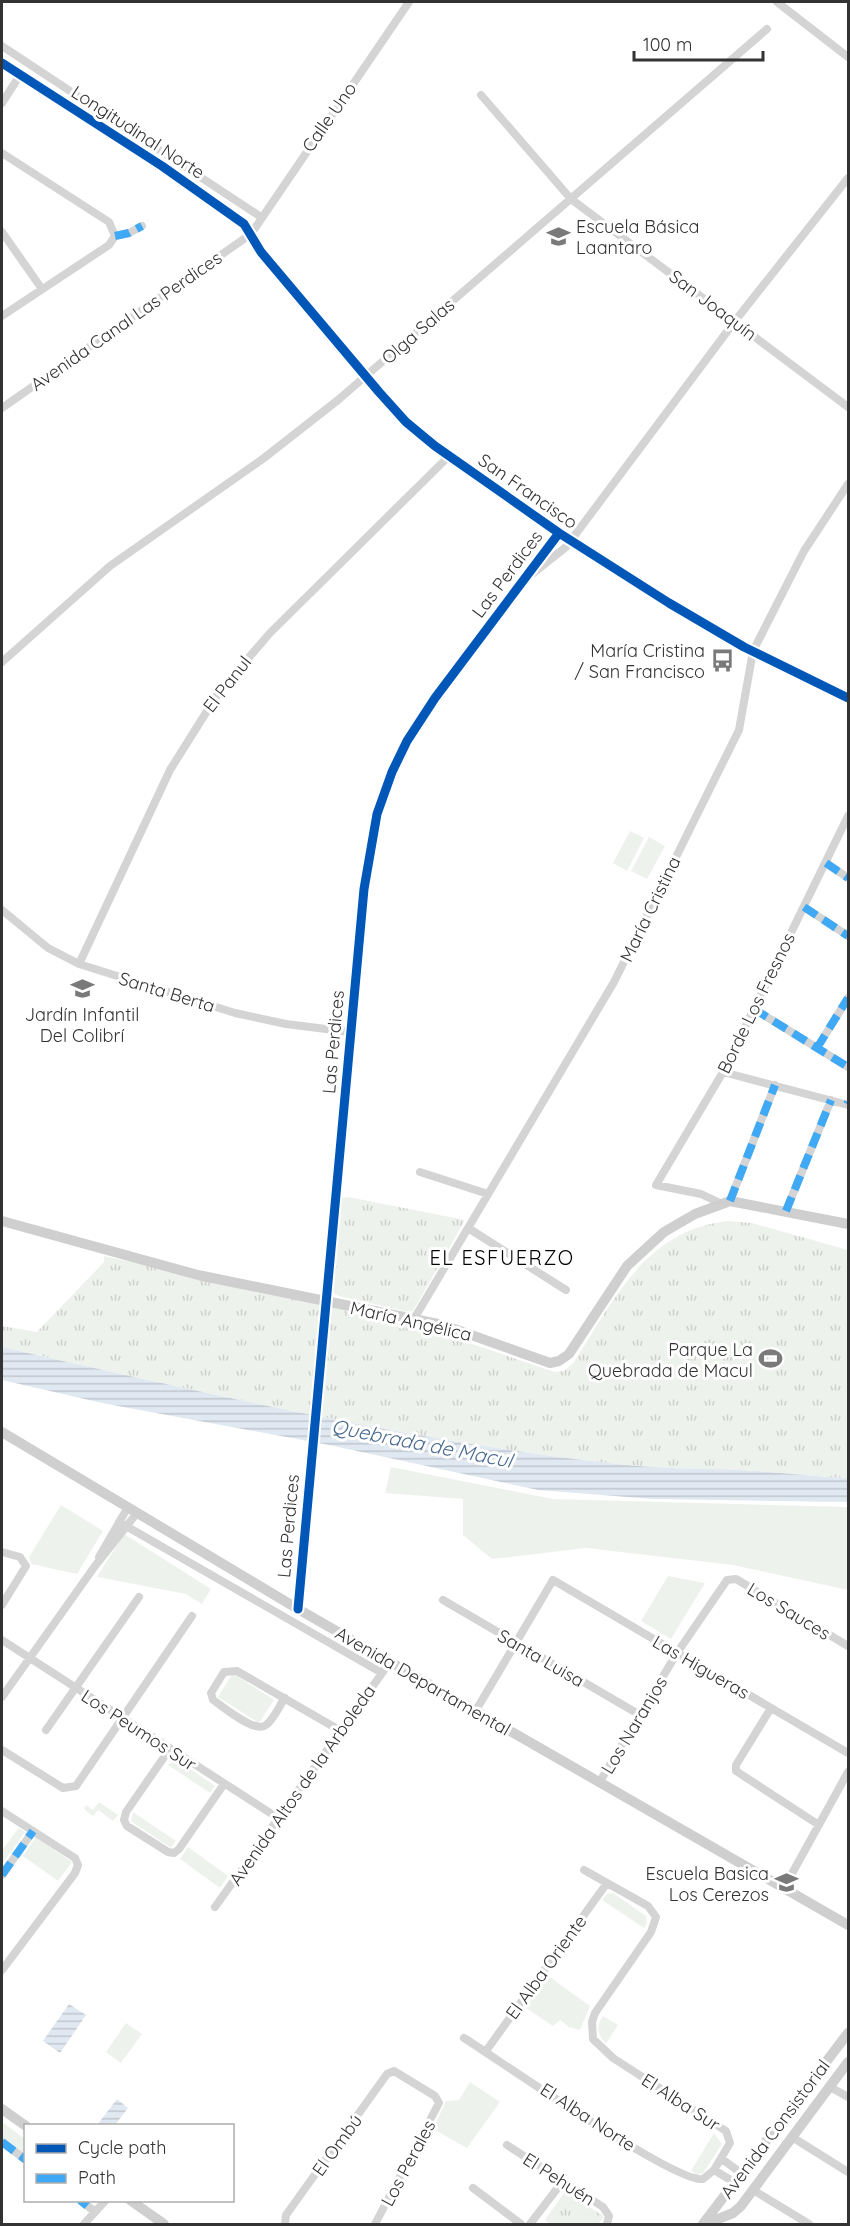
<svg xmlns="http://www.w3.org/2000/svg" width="850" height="2226" font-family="Quicksand,sans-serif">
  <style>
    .green { fill: #eef2ec }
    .park { fill: url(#park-tufts) }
    .water { fill: url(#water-rules) }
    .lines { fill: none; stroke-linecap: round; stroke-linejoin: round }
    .street { stroke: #d4d4d4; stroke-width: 8 }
    .secondary { stroke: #cfcfcf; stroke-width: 10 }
    .quiet { stroke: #3fa9f5; stroke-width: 8; stroke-dasharray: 15 8; stroke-linecap: butt }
    .cycleway-casing { stroke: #fff; stroke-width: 13 }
    .cycleway { stroke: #0057b8; stroke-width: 9 }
    .labels { text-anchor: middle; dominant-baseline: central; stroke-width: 6; stroke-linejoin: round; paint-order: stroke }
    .street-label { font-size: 18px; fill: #333; stroke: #fff }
    .poi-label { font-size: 18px; fill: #333; stroke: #fff; text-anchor: end }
    .neighbourhood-label { font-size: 20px; letter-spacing: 1.5px; fill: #000; stroke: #fff }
    .water-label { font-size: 20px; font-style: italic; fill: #48698e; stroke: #fff }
  </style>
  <defs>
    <pattern id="park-tufts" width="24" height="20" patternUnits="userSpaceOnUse" patternTransform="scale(1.5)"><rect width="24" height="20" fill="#eef2ec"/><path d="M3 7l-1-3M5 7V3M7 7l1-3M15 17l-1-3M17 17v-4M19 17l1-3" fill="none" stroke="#cdd0cb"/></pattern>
    <pattern id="water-rules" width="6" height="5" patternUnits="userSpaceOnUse" patternTransform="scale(1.5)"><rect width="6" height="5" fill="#e0e8f1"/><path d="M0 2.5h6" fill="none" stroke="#c1c7cf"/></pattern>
  </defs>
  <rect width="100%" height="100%" fill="#fff"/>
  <path class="green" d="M 630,831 L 644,838 L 627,871 L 613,863 Z
    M 649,837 L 665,846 L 647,879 L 631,871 Z
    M 391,1467 L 553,1499 L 848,1507 L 848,1590 L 733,1565 L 586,1548 L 492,1559 L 463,1535 L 463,1499 L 385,1493 Z
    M 61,1505 L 103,1531 L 77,1574 L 31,1564 L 29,1557 Z
    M 124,1534 L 211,1589 L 202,1604 L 186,1594 L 97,1577 Z
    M 668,1576 L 705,1583 L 671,1639 L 641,1621 Z
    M 233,1673 L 274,1700 L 259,1723 L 218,1697 Z
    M 176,1759 L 215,1786 L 210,1793 L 168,1765 Z
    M 99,1802 L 118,1815 L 113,1821 L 98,1810 L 93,1816 L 84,1809 L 86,1805 L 93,1810 Z
    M 133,1812 L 176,1841 L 171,1848 L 131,1821 Z
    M 19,1828 L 25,1832 L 2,1864 L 2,1850 Z
    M 36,1837 L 72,1862 L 58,1881 L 23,1856 Z
    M 188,1847 L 228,1876 L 220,1888 L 180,1859 Z
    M 613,1893 L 646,1916 L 647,1923 L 644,1928 L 602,1900 L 607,1894 Z
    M 547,1975 L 590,2006 L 580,2030 L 569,2027 L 560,2020 L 553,2026 L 526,2008 Z
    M 603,2016 L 618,2025 L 606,2044 C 598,2034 595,2028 603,2016 Z
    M 126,2023 L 142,2034 L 121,2063 L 106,2052 Z
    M 470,2082 L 500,2102 L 467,2148 L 433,2129 L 446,2101 L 459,2100 Z
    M 2,2122 L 25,2139 L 25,2156 L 2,2137 Z
    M 714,2133 L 722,2144 L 703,2173 L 697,2175 L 691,2171 Z"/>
  <path class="park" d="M 348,1197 L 465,1220 L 413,1311 L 408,1312 L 339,1296 L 332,1292 L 340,1198 Z
    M 728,1221 L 752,1223 L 848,1250 L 848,1478 C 812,1476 776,1472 740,1470 C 699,1468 658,1469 617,1464 C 409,1441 205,1393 2,1347 L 2,1326 L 37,1332 L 104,1262 L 104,1256 L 334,1306 L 448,1336 L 555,1372 L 564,1371 L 574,1362 C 615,1298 646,1230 728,1221 Z
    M 566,2190 L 604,2217 L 598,2224 L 550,2224 L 545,2220 Z"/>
  <path class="water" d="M 2,1347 C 205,1393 409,1441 617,1464 C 658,1469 699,1468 740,1470 C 776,1472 812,1476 848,1478 L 848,1502 L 653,1499 L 538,1490 L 329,1445 L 102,1403 L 2,1380 Z
    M 69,2004 L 86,2015 L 60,2053 L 43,2041 Z
    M 117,2099 L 128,2108 L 115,2125 L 97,2125 Z"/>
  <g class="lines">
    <path class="street" d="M 777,2 L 848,57
      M 2,46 L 261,217
      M 2,63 L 162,166 L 244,224 L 261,252 L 379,392 L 406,422 L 435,446 L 559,533 L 669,603 L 744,647 L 848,698
      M 481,95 L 571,199 L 848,407
      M 2,103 L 20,75
      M 2,153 L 109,222 L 115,236 L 109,245 L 2,316
      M 2,232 L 42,289
      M 115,236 L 129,233 L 142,226
      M 2,408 L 251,234 L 409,2
      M 532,574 L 566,547 L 735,321 L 848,178
      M 2,662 L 110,566 L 264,458 L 338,400 L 767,29
      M 826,863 L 848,878
      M 804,907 L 848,936
      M 2,910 L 48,948 L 79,964 L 235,1013 L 286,1024 L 350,1032
      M 79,964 L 170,770 L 219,692 L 270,633 L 449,456
      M 754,1009 L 848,1067
      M 817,1048 L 848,998
      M 723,1072 L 848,1105
      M 420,1172 L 488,1194
      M 730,1201 L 775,1085
      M 720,1203 L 701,1194 L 656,1185 L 723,1072 L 848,816
      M 786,1211 L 831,1100
      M 468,1228 L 566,1290
      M 326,1301 L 364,889 L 377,814 L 392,772 L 407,741 L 435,698 L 559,533
      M 414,1319 L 614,982 L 739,730 L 753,651 L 804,551 L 848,484
      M 119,1522 L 382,1673
      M 2,1552 L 20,1557 L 26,1566 L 2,1605
      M 99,1557 L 128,1507
      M 443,1600 L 640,1715
      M 2,1640 L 278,1818
      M 2,1697 L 95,1566 L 137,1513
      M 285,1698 C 279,1706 274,1719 266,1725 C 255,1734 224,1707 213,1700 L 211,1693 L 224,1672 L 237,1671 L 341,1731
      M 771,1708 L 736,1765 L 736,1771 L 819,1825
      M 475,1712 L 553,1580 L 848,1753
      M 46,1730 L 139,1597
      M 2,1750 L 63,1788 L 76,1786 L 192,1616
      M 169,1750 L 126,1812 L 124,1820 L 127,1826 L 168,1852 L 174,1853 L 179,1849 L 224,1784
      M 599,1783 L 677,1653 L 727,1580 L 736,1579 L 848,1646
      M 2,1811 L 75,1858 L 78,1865 L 75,1873 L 2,1970
      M 2,1875 L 33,1831
      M 784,1888 L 848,1772
      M 215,1907 L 390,1662
      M 464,2038 C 499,2060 676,2184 703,2179 L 714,2170 L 730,2143 L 726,2131 L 613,2058 L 593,2039 L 592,2022 L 595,2013 L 651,1932 L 656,1917 L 648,1906 L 584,1870
      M 486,2051 L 607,1883
      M 830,2087 L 848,2097
      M 792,2137 L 848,2172
      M 2,2142 L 26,2160
      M 507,2145 L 603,2207 L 609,2216 L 607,2224
      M 722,2159 L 741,2173
      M 714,2170 L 734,2182
      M 473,2188 L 521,2224
      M 753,2190 L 809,2224
      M 80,2200 L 94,2211
      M 84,2224 L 106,2200
      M 285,2224 L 286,2215 L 387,2074 L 394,2071 L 435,2096 L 439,2103 L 375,2224
      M 530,2224 L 563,2181"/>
    <path class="secondary" d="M 2,1221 L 198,1275 L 443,1325 L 550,1363 L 559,1361 L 569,1354 L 627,1266 L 664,1232 L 695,1214 L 730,1201 L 848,1224
      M 2,1432 L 298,1609 L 848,1925
      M 298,1609 L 326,1301
      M 2,2109 L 26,2126
      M 130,2200 L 164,2224
      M 703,2224 L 848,2033
      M 706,2224 L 733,2213 L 741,2206 L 848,2062"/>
    <path class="quiet" d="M 115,236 L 129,233 L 142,226
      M 826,863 L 848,878
      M 804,907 L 848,936
      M 754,1009 L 848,1067
      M 817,1048 L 848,998
      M 847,1104 L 848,1102
      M 730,1201 L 775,1085
      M 786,1211 L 831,1100
      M 2,1875 L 33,1831
      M 2,2142 L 26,2160
      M 80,2200 L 87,2206"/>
    <defs>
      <path id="cycleway" d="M 2,63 L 162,166 L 244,224 L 261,252 L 379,392 L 406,422 L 435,446 L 559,533 L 669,603 L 744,647 L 848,698
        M 298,1609 L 364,889 L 377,814 L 392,772 L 407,741 L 435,698 L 559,533"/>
    </defs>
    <use href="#cycleway" class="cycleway-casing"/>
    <use href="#cycleway" class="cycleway"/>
  </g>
  <defs>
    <symbol id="school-bare" viewBox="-9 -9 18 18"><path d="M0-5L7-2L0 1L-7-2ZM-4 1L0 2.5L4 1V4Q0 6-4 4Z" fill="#7a7a7a" stroke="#fff" stroke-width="2.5" paint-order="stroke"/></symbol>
    <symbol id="bus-bare" viewBox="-9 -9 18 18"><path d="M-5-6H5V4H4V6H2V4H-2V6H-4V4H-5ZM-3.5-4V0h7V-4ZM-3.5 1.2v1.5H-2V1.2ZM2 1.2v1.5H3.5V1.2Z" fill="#7a7a7a" stroke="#fff" stroke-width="2.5" paint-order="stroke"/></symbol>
    <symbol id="stadium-bare" viewBox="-9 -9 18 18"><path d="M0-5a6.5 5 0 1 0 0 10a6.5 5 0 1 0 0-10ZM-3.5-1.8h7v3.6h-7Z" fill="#7a7a7a" stroke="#fff" stroke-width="2.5" paint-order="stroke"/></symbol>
  </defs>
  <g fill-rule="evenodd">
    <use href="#school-bare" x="542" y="220" width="33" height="33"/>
    <use href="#bus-bare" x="706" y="644" width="33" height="33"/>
    <use href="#school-bare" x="66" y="972" width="33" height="33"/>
    <use href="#stadium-bare" x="754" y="1342" width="33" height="33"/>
    <use href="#school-bare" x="770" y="1866" width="33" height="33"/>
  </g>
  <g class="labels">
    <g class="street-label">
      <text transform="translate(329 117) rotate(-55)">Calle Uno</text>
      <text transform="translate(138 132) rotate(33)">Longitudinal Norte</text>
      <text transform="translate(713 305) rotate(37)">San Joaquín</text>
      <text transform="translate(126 321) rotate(-35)">Avenida Canal Las Perdices</text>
      <text transform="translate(418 331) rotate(-41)">Olga Salas</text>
      <text transform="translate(528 491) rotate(35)">San Francisco</text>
      <text transform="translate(507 574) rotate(-53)">Las Perdices</text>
      <text transform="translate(227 684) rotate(-52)">El Panul</text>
      <text transform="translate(650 909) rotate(-64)">María Cristina</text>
      <text transform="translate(167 992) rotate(17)">Santa Berta</text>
      <text transform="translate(756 1003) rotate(-64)">Borde Los Fresnos</text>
      <text transform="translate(333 1042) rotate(-85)">Las Perdices</text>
      <text transform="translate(411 1321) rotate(13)">María Angélica</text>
      <text transform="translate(288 1526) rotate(-85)">Las Perdices</text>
      <text transform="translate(789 1611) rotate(31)">Los Sauces</text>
      <text transform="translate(541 1658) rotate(30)">Santa Luisa</text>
      <text transform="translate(701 1667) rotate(30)">Las Higueras</text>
      <text transform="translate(423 1681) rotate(30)">Avenida Departamental</text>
      <text transform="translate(634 1725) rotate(-59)">Los Naranjos</text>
      <text transform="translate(139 1730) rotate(33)">Los Peumos Sur</text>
      <text transform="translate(302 1785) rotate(-55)">Avenida Altos de la Arboleda</text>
      <text transform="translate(546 1967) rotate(-54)">El Alba Oriente</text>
      <text transform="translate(681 2102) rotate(33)">El Alba Sur</text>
      <text transform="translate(588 2117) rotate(33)">El Alba Norte</text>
      <text transform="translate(775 2129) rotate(-53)">Avenida Consistorial</text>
      <text transform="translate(337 2145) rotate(-54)">El Ombú</text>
      <text transform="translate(408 2163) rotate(-62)">Los Perales</text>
      <text transform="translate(559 2179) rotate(33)">El Pehuén</text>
    </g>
    <g class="poi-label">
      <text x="576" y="226" text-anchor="start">Escuela Básica<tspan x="576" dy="21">Laantaro</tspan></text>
      <text x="705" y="650">María Cristina<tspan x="705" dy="21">/ San Francisco</tspan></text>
      <text x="82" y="1014" text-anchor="middle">Jardín Infantil<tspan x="82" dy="21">Del Colibrí</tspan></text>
      <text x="753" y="1349">Parque La<tspan x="753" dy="21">Quebrada de Macul</tspan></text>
      <text x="769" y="1873">Escuela Basica<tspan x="769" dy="21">Los Cerezos</tspan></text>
    </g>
    <g class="neighbourhood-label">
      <text x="502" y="1257">EL ESFUERZO</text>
    </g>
    <g class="water-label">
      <text transform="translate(422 1443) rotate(11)">Quebrada de Macul</text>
    </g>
  </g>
  <rect width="850" height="2226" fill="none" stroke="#333333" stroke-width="6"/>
  <rect x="24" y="2124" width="210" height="78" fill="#ffffff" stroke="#adadad" stroke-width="1.5"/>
  <rect x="36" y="2144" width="30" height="9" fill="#0057b8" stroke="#adadad" stroke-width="1.5"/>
  <text x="78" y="2154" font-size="18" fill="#333333">Cycle path</text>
  <rect x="36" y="2174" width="30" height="9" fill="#3fa9f5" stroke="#adadad" stroke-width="1.5"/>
  <text x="78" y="2184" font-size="18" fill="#333333">Path</text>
  <path d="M634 51v9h129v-9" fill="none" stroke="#333333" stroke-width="3"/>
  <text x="643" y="51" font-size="18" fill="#333333" stroke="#ffffff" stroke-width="4.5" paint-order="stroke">100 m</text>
</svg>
